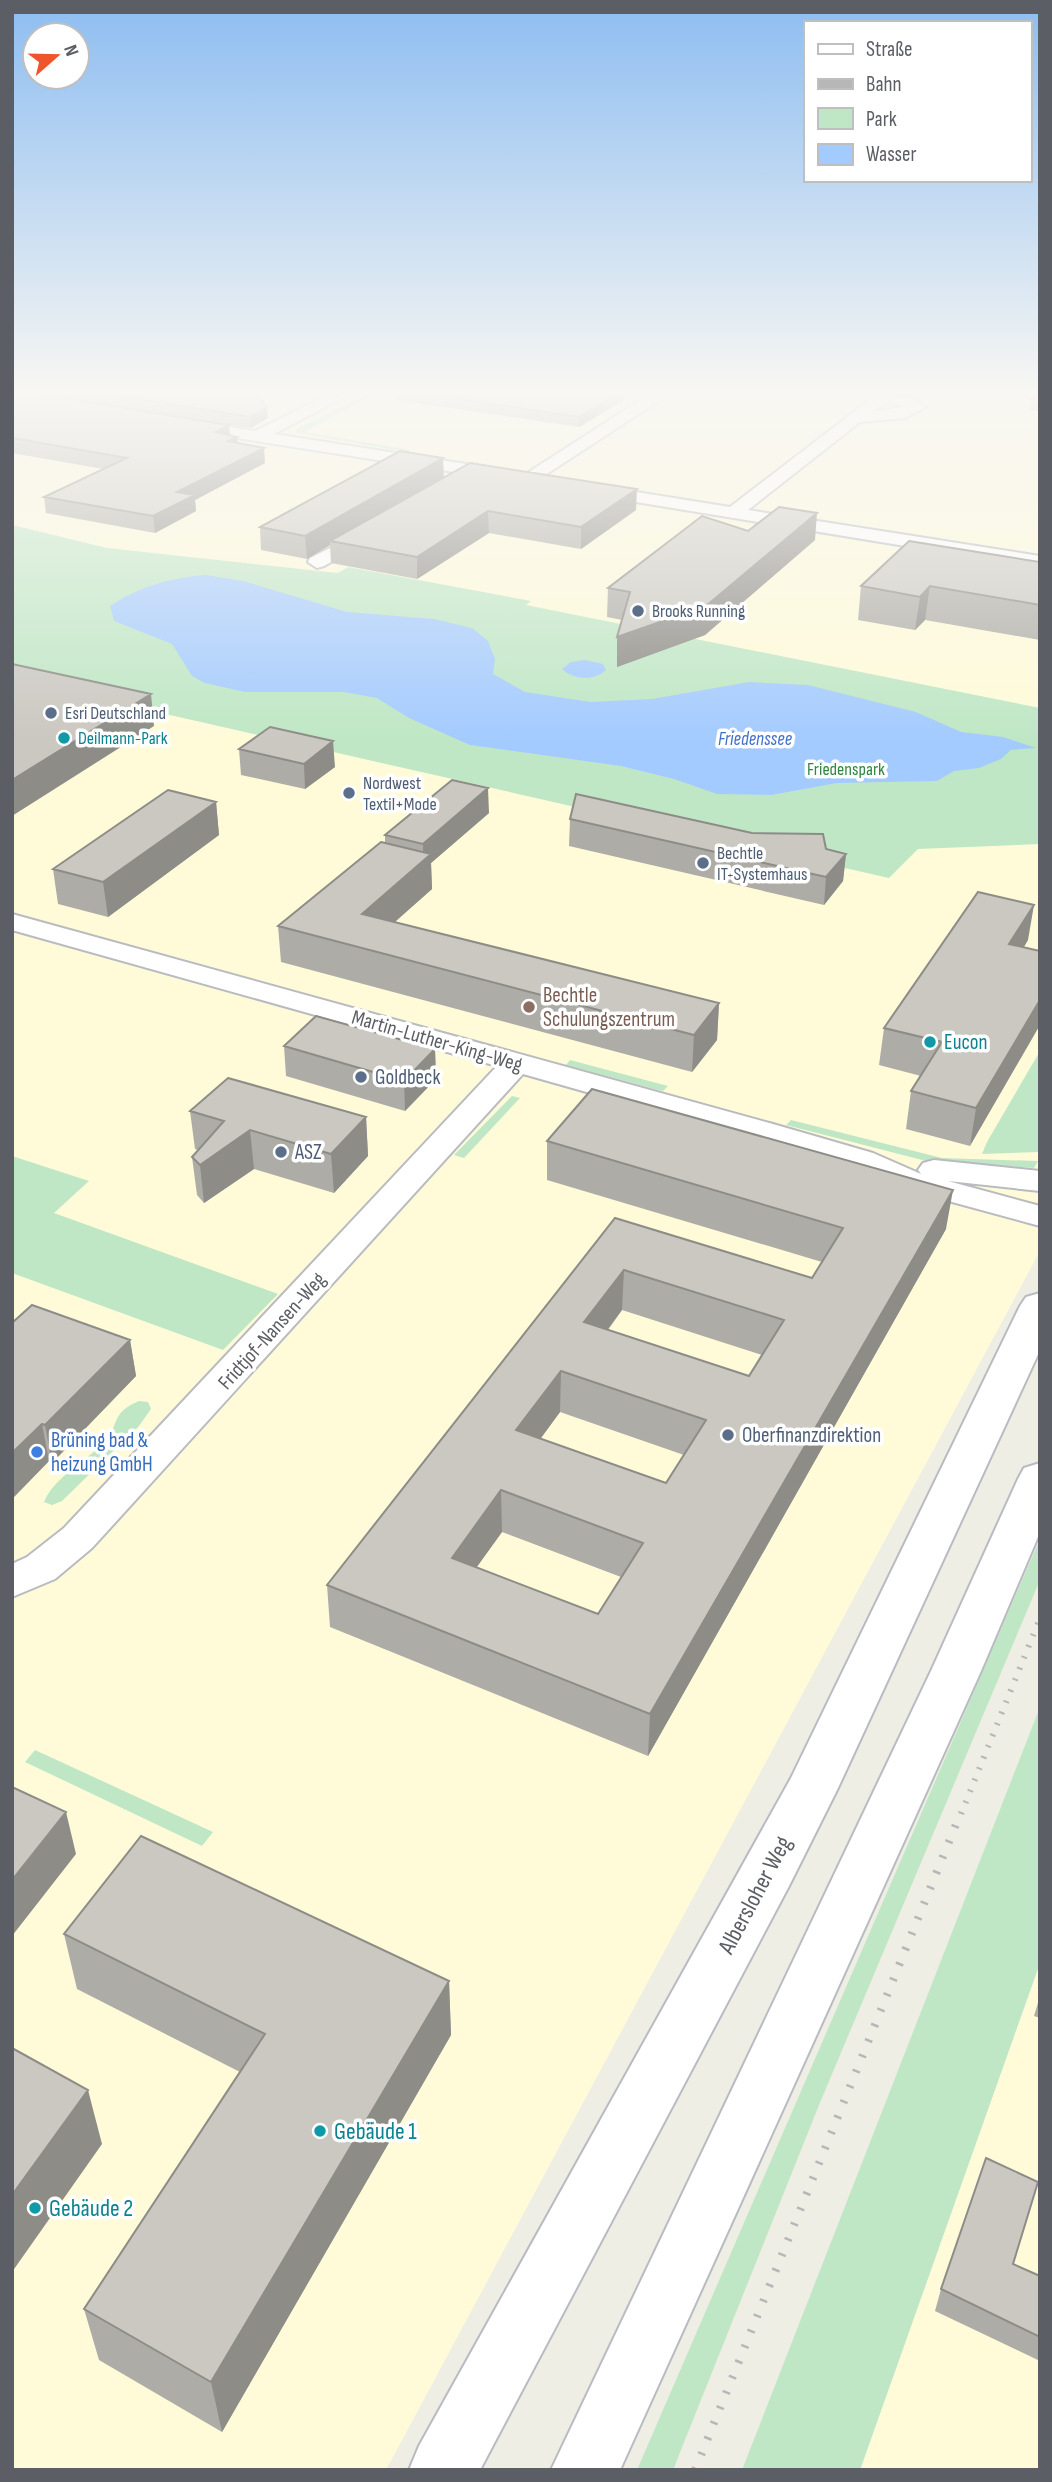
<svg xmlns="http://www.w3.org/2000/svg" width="1052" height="2482" font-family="'Sofia Sans Condensed',sans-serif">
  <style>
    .commercial { fill: #fffbd9 }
    .green { fill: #bfe7c5 }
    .water { fill: #a4cbff }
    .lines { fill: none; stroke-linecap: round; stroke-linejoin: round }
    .minor-casing { stroke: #b9bbc0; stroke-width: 4 }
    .secondary-casing { stroke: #b9bbc2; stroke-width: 4 }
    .minor { fill: #fff; fill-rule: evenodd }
    .secondary { fill: #fff; fill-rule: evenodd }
    .rail-far1 { stroke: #b7b7b8; stroke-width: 6; stroke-dasharray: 2 10; stroke-linecap: butt }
    .rail { stroke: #b7b7b8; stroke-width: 8; stroke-dasharray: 2.5 14; stroke-linecap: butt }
    .wall { fill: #aeaca6; fill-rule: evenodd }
    .shaded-wall { fill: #8d8c87 }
    .building { fill: #cac8c1; stroke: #8d8c87; stroke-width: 2; fill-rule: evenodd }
    .service-dot { fill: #5c6f8a; stroke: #fff; stroke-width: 2.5 }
    .culture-dot { fill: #0f9aa8; stroke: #fff; stroke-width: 2.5 }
    .education-dot { fill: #8d6e63; stroke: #fff; stroke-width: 2.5 }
    .shop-dot { fill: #3f7fe0; stroke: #fff; stroke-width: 2.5 }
    .labels { text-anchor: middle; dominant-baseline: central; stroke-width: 7; stroke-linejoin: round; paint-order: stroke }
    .far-service-label { font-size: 18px; fill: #4e5e75; stroke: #fff; text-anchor: start }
    .far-culture-label { font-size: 18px; fill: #0d838f; stroke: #fff; text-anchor: start }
    .far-park-label { font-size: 18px; fill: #328641; stroke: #fff }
    .far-water-label { font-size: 19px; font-style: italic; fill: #4170c7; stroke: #fff }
    .education-label { font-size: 21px; fill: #785e54; stroke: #fff; text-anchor: start }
    .street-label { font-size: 21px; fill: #5c5e65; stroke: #fff }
    .culture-label { font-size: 21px; fill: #0d838f; stroke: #fff; text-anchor: start }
    .service-label { font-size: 21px; fill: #4e5e75; stroke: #fff; text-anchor: start }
    .shop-label { font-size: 21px; fill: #366cbe; stroke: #fff; text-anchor: start }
    .near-street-label { font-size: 24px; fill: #5c5e65; stroke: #fff }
    .near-culture-label { font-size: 24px; fill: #0d838f; stroke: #fff; text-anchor: start }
  </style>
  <rect width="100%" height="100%" fill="#efeee4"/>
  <path class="commercial" d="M 12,392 L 1040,392 L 1040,1251 L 386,2470 L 12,2470 Z
    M 1040,1963 L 1040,2470 L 860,2470 Z"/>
  <path class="green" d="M 371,392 L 378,392 L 304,432 L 411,450 L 407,452 L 297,433 L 296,430 L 300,427 Z
    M 12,525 L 107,548 L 338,573 L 348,567 L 531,601 L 526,605 L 1040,708 L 1040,844 L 918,849 L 889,878 L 86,696 L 12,664 Z
    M 1040,1051 L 1040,1152 L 982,1154 L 987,1142 Z
    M 570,1060 L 668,1086 L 663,1091 L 654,1089 L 566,1065 Z
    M 512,1096 L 520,1098 L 464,1158 L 454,1155 Z
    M 791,1120 L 942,1158 L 1038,1161 L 1034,1168 L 930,1162 L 786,1125 Z
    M 12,1156 L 89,1181 L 54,1213 L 278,1294 L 223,1350 L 12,1273 Z
    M 139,1401 L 148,1402 L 151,1409 L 139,1426 L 62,1501 L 52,1505 L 44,1502 C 54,1477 87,1461 105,1441 C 120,1425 110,1413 139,1401 Z
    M 1040,1539 L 1040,1580 L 819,2105 L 673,2470 L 637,2470 Z
    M 1040,1707 L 1040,1963 L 860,2470 L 742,2470 Z
    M 35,1750 L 213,1832 L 202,1846 L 25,1762 Z"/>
  <path class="water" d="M 206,575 L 243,581 L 347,612 L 434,619 L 472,628 L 488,641 L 495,659 L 493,674 L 525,692 L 591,702 L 652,699 L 749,682 L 808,685 L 916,712 L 961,732 L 1003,737 L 1036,748 L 1011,750 L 1001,759 L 979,768 L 954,771 L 937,781 L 837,783 L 771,795 L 717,794 L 674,779 L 621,766 L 470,745 L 409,718 L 377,698 L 344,692 L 245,692 L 205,683 L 192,676 L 172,644 L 114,621 L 110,606 C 140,586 170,578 206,575 Z
    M 585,660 L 603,664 L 606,670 C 595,681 573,680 562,669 L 571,662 Z"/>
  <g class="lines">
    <defs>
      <path id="minor" d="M 334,392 L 354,392 L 274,434 L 505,470 L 514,475 L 505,480 L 185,430 L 177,425 L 185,420 L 255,431 Z
        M 653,392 L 672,392 L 533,483 L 527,484 L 518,479 Z
        M 882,392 L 914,399 L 926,407 L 905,418 L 860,422 L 748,510 L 1040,556 L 1040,568 L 593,495 L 584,490 L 593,485 L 730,507 L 877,394 ZM 885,402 L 904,406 L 906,407 L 874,411 Z
        M 370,528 L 379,533 L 376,537 L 324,566 L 317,568 L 308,562 L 310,558 Z
        M 12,914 L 773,1124 L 873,1153 L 921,1174 L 918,1170 L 923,1163 L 934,1160 L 1040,1171 L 1040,1191 L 948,1181 L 1040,1206 L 1040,1226 L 897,1187 L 851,1167 L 523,1074 L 92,1548 L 55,1579 L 12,1597 L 12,1564 L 27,1557 L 64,1528 L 497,1066 L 12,930 Z"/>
      <path id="secondary" d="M 1040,1293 L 1040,1350 L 838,1788 L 789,1886 L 480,2470 L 409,2470 L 419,2446 L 791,1778 L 1020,1306 L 1026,1297 Z
        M 1040,1463 L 1040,1532 L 981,1671 L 620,2470 L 551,2470 L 931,1671 L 1018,1479 L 1024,1468 Z"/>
    </defs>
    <use href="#minor" class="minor-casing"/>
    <use href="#secondary" class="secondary-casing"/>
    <use href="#minor" class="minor"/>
    <use href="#secondary" class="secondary"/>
    <path class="rail-far1" d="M 961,1814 L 1040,1618"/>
    <path class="rail" d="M 695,2470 L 961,1812"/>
  </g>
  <path class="wall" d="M 12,392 L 229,425 L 230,435 L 237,437 L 238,443 L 265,463 L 195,500 L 196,511 L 155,533 L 46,513 L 44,497 L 103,469 L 12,453 Z
    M 39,392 L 254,392 L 268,418 L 251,428 L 39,394 Z
    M 396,392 L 637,392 L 579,427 L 396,400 Z
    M 1040,392 L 1040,411 L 1029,410 L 1031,399 Z
    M 444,478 L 636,510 L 581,549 L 489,533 L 417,579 L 331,563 L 330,545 L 307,559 L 261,550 L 260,527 Z
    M 748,531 L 815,540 L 705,635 L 617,667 L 617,637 L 622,620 L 607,617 L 608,588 Z
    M 1040,562 L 1040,640 L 925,620 L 915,630 L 858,620 L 861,586 Z
    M 239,749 L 335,767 L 305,789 L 241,775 Z
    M 216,802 L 219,835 L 108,917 L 58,904 L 53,869 Z
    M 489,813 L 431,863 L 432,889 L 395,922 L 719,1003 L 717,1040 L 692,1072 L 281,962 L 278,926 L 385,843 L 385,835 Z
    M 570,819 L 826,849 L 846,854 L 843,881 L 824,905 L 569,846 Z
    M 1028,940 L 1024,947 L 970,1146 L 906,1129 L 911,1091 L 921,1076 L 879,1065 L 884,1028 Z
    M 284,1046 L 435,1049 L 436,1079 L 405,1111 L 286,1076 Z
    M 190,1111 L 366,1117 L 368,1156 L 334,1193 L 254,1169 L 204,1203 L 197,1195 L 192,1157 L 198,1150 L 195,1149 Z
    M 547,1141 L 946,1229 L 648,1756 L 330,1627 L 327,1585 L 615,1218 L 812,1278 L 822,1262 L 547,1180 ZM 622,1310 L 762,1355 L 749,1376 L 608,1330 ZM 560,1412 L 684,1455 L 666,1483 L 540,1439 ZM 502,1532 L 621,1577 L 598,1614 L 476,1568 Z
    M 12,1323 L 130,1340 L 136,1376 L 52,1463 L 49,1461 L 13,1498 Z
    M 64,1934 L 449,1981 L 451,2035 L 222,2432 L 99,2360 L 84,2309 L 240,2072 L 77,1989 Z
    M 1040,1996 L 1040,2018 L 1034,2016 Z
    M 1013,2264 L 1040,2276 L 1040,2361 L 935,2311 L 941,2289 Z"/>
  <path class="shaded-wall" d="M 620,392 L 637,392 L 579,427 L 579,417 Z
    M 267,407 L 268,418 L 251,428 L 250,417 Z
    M 229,425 L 230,440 L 237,437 L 239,452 L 216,432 Z
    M 264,448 L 265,463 L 195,500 L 196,511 L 155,533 L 153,516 L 177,492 Z
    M 443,458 L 444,479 L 330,541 L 330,545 L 307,559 L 305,536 Z
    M 637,489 L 636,510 L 581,549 L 581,527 Z
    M 488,511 L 489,533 L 417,579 L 417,557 Z
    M 817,513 L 815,540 L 705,635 L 617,667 L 617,637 Z
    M 930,586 L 925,620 L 915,630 L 920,597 Z
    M 151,694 L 154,726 L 12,816 L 12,780 Z
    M 333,741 L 335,767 L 305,789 L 304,764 Z
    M 488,788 L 489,813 L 431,863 L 432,889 L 364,949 L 362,914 L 423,861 L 423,844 Z
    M 216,802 L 219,835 L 108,917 L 103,882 Z
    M 846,854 L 843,881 L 824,905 L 826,877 Z
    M 1034,905 L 1028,940 L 1003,980 L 1009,944 Z
    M 1040,1000 L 1040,1025 L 970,1146 L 976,1108 Z
    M 719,1003 L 717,1040 L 692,1072 L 694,1035 Z
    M 435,1049 L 436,1079 L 405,1111 L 404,1081 Z
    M 366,1117 L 368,1156 L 334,1193 L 331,1154 Z
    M 250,1130 L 254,1169 L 204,1203 L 200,1165 Z
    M 953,1190 L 946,1229 L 648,1756 L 650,1714 Z
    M 624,1270 L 622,1310 L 583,1362 L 584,1322 Z
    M 130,1340 L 136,1376 L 52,1463 L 45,1425 Z
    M 561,1371 L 560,1412 L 517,1471 L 516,1430 Z
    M 42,1424 L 49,1461 L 13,1498 L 12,1453 Z
    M 501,1490 L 502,1532 L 453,1600 L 452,1558 Z
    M 66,1812 L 76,1854 L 12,1936 L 12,1880 Z
    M 449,1981 L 451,2035 L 222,2432 L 211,2382 Z
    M 88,2090 L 102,2144 L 12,2272 L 12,2195 Z"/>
  <path class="building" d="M 12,392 L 24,392 L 229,425 L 216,432 L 237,437 L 228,441 L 264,448 L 177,492 L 195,495 L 153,516 L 44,497 L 127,458 L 12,438 Z
    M 96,392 L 254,392 L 267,407 L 250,417 Z
    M 414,392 L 620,392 L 579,417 Z
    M 1039,392 L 1040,392 L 1040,401 L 1031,399 Z
    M 400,451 L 443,458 L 305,536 L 260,527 Z
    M 470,463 L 637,489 L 581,527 L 488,511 L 417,557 L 330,541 Z
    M 779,507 L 817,513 L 706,606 L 617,637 L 630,592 L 608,588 L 702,516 L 748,531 Z
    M 909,541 L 1040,562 L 1040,605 L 930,586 L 920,597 L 861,586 Z
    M 12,664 L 151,694 L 12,780 Z
    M 270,727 L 333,741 L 304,764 L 239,749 Z
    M 452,780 L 488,788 L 423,844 L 385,835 Z
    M 168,790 L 216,802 L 103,882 L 53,869 Z
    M 576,794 L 752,833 L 823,834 L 826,849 L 846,854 L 826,877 L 570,819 Z
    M 381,842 L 431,854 L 362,914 L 719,1003 L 694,1035 L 278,926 Z
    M 978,892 L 1034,905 L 1009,944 L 1040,951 L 1040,1000 L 976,1108 L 911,1091 L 942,1042 L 884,1028 Z
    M 316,1016 L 435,1049 L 404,1081 L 284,1046 Z
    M 228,1078 L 366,1117 L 331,1154 L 250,1130 L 200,1165 L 192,1157 L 224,1121 L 190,1111 Z
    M 592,1089 L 953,1190 L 650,1714 L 327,1585 L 615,1218 L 812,1278 L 843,1228 L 547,1141 ZM 624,1270 L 784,1320 L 749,1376 L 584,1322 ZM 561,1371 L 706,1420 L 666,1483 L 516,1430 ZM 501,1490 L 643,1543 L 598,1614 L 452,1558 Z
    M 32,1305 L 130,1340 L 45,1425 L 42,1424 L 12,1453 L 12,1323 Z
    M 12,1787 L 66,1812 L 12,1880 Z
    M 141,1836 L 449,1981 L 211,2382 L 84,2309 L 265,2034 L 64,1934 Z
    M 12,2048 L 88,2090 L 12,2195 Z
    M 986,2158 L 1038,2182 L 1013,2264 L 1040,2276 L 1040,2337 L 941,2289 Z"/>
  <linearGradient id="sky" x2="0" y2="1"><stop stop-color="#8dbdf1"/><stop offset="0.53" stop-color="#f8f7f3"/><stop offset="1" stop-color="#f8f7f3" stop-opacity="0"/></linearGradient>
  <rect width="1052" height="740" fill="url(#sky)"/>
  <g class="service-dot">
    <circle cx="638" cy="611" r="7"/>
    <circle cx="51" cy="713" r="7"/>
    <circle cx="349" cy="793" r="7"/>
    <circle cx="703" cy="863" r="7"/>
    <circle cx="361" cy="1077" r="7"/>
    <circle cx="281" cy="1152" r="7"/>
    <circle cx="728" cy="1435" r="7"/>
  </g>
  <g class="culture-dot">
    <circle cx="64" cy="738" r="7"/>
    <circle cx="930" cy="1042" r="7"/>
    <circle cx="320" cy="2131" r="7"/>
    <circle cx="35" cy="2208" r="7"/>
  </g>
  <circle class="education-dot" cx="529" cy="1007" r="7"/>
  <circle class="shop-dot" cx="37" cy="1452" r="7"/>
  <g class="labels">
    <g class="far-service-label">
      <text x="652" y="611">Brooks Running</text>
      <text x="65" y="713">Esri Deutschland</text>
      <text x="363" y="783">Nordwest<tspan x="363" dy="21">Textil+Mode</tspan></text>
      <text x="717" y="853">Bechtle<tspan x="717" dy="21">IT-Systemhaus</tspan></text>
    </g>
    <g class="far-culture-label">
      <text x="78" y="738">Deilmann-Park</text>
    </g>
    <g class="far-park-label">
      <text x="846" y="769">Friedenspark</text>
    </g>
    <g class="far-water-label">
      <text x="755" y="739">Friedenssee</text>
    </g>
    <g class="education-label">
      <text x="543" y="995">Bechtle<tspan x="543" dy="24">Schulungszentrum</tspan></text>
    </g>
    <g class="street-label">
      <text transform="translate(437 1041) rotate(16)">Martin-Luther-King-Weg</text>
      <text transform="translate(272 1331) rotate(-48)">Fridtjof-Nansen-Weg</text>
    </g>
    <g class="culture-label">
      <text x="944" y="1042">Eucon</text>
    </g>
    <g class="service-label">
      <text x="375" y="1077">Goldbeck</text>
      <text x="295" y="1152">ASZ</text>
      <text x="742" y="1435">Oberfinanzdirektion</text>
    </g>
    <g class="shop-label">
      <text x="51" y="1440">Brüning bad &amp;<tspan x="51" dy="24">heizung GmbH</tspan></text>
    </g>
    <g class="near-street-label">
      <text transform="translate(755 1895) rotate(-62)">Albersloher Weg</text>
    </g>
    <g class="near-culture-label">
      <text x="334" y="2131">Gebäude 1</text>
      <text x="49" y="2208">Gebäude 2</text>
    </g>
  </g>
  <rect width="1052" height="2482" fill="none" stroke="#5c5e65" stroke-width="28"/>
  <rect x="804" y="21" width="228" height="161" fill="#ffffff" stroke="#bebfc1" stroke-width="2"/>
  <rect x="818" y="44" width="35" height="10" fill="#ffffff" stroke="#bebfc1" stroke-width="2"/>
  <text x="866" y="56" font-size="21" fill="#5c5e65">Straße</text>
  <rect x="818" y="79" width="35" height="10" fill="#b7b7b8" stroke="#bebfc1" stroke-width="2"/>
  <text x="866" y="91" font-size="21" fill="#5c5e65">Bahn</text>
  <rect x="818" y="108" width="35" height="21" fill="#bfe7c5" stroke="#bebfc1" stroke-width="2"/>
  <text x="866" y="126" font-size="21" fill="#5c5e65">Park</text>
  <rect x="818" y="144" width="35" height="21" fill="#a4cbff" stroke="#bebfc1" stroke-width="2"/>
  <text x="866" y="161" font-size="21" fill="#5c5e65">Wasser</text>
  <g transform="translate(56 56) rotate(70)"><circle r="33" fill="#ffffff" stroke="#bebfc1" stroke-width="2"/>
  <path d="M0-5L12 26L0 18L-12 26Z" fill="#ef542a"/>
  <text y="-10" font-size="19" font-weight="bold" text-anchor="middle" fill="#5c5e65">N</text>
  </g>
</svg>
